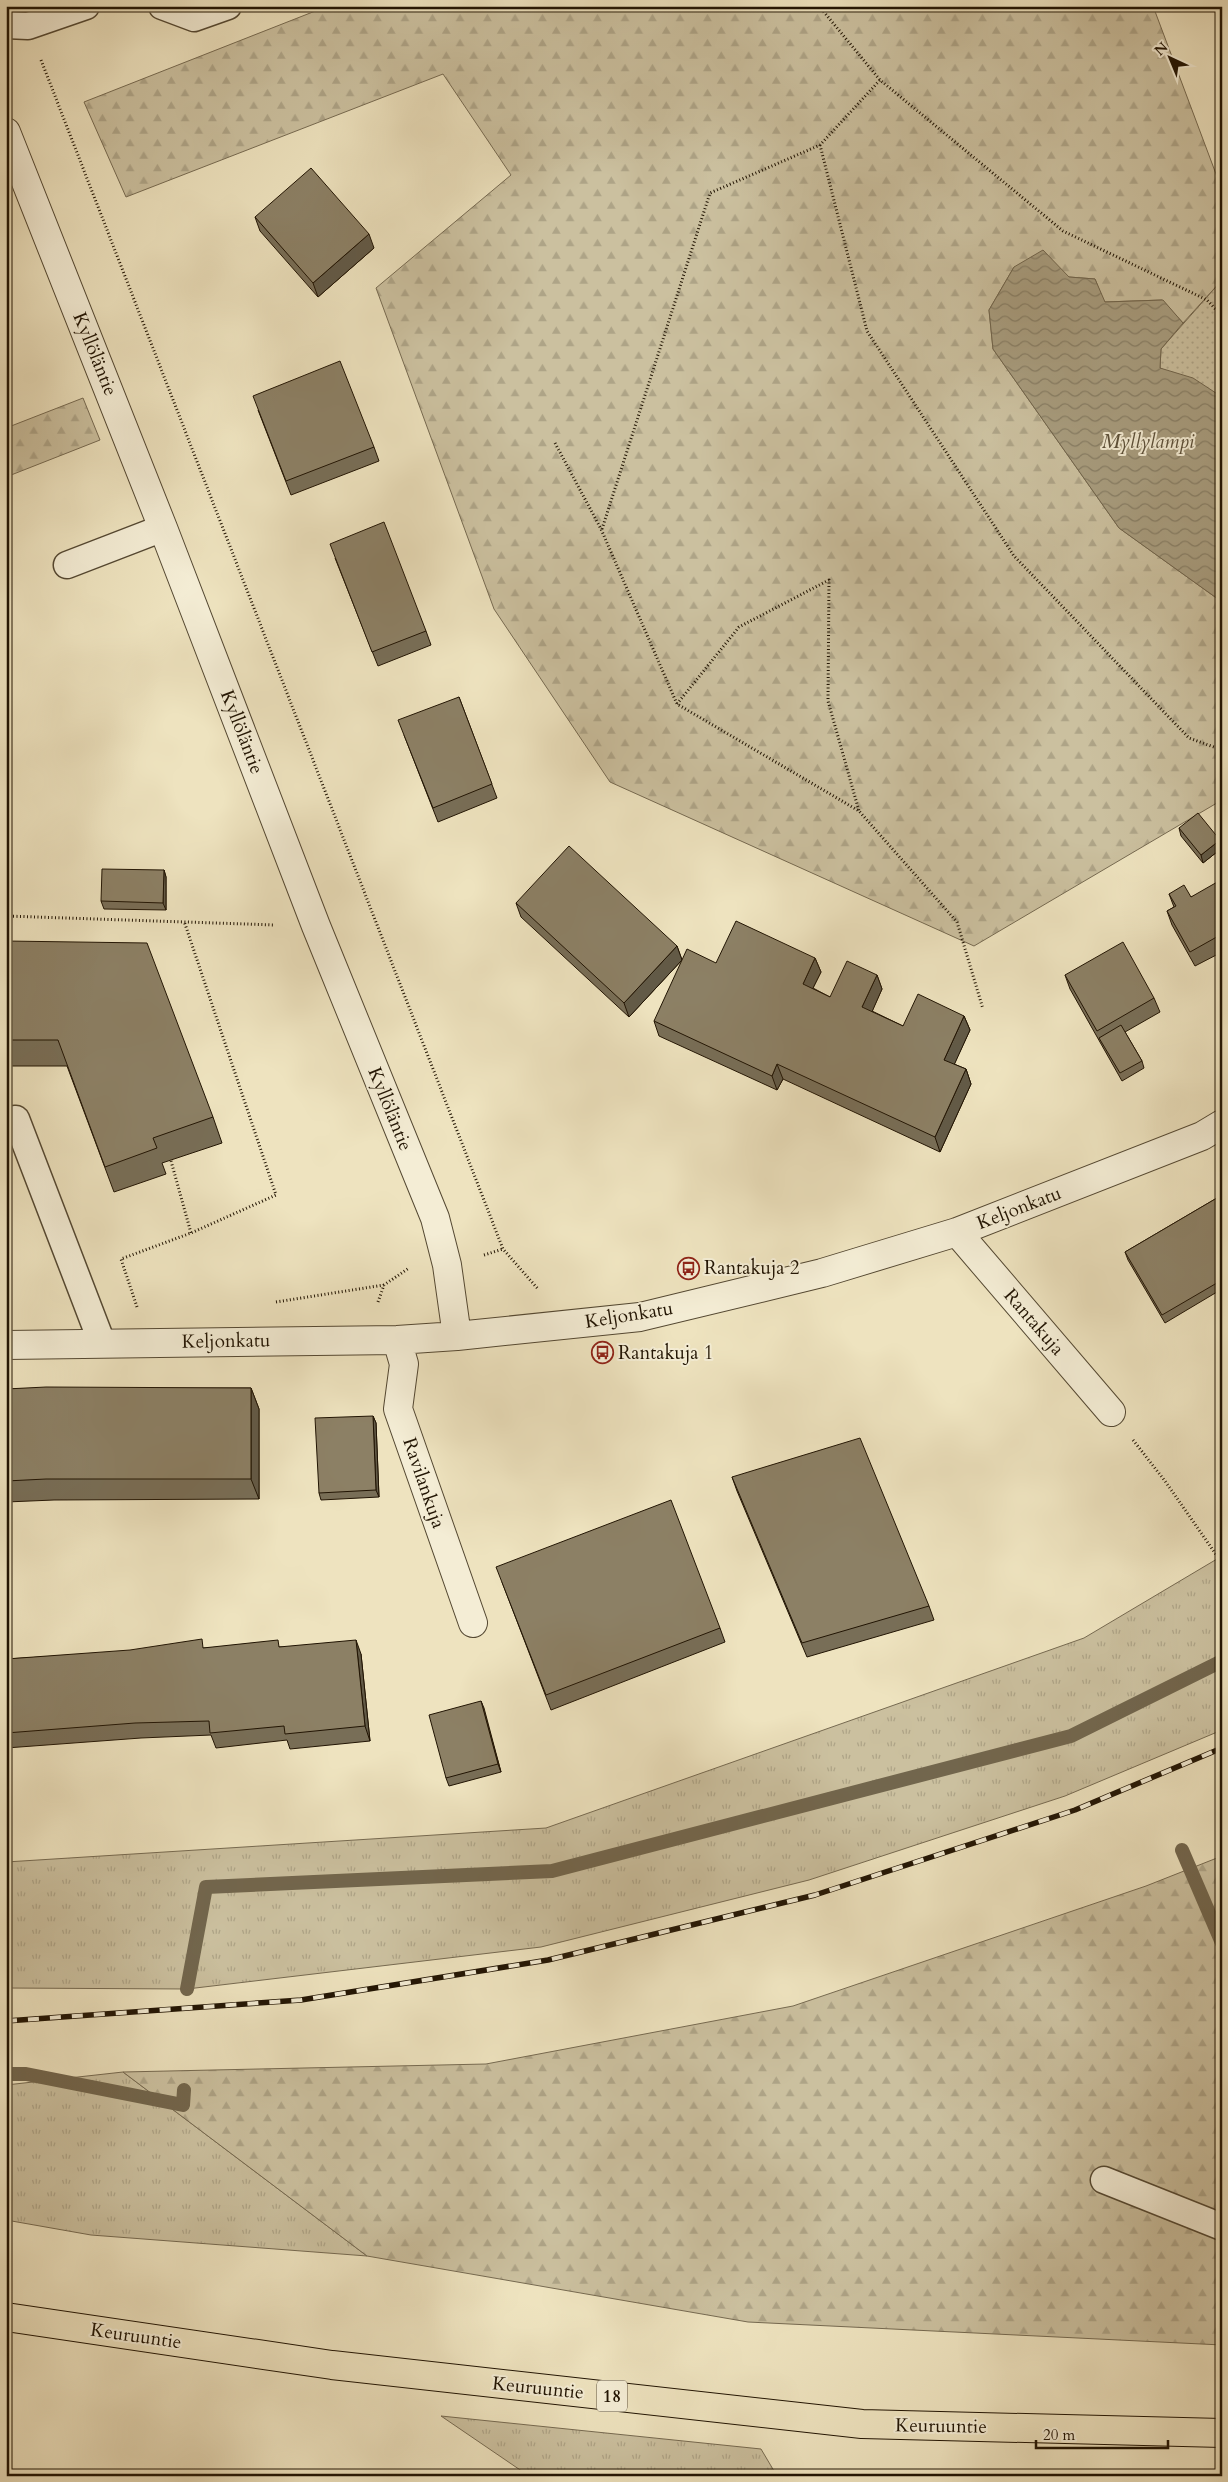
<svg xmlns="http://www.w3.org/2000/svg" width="1228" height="2482" font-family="Cardo,serif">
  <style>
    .grass { fill: url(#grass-tufts); stroke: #766a51 }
    .forest { fill: url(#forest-firs); stroke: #766a51 }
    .park { fill: url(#park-dots); stroke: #766a51 }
    .water { fill: url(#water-waves); stroke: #72664d }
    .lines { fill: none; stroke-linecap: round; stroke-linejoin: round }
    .stream { stroke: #72664d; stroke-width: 14 }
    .lane-casing { stroke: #544832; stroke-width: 29 }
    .street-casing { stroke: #544832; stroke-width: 30 }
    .highway-casing { stroke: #211403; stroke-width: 30 }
    .path { stroke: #211403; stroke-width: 3; stroke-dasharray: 1 2.5; stroke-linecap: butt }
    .lane { stroke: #f4edd5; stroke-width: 26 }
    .street { stroke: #f4edd5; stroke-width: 28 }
    .highway { stroke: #eee3bf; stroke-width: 28 }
    .rail-casing { stroke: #211403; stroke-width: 5.5 }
    .rail { stroke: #f4edd5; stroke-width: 4; stroke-dasharray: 11; stroke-linecap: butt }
    .wall { fill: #786e57; stroke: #211403 }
    .shaded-wall { fill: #625a47; stroke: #211403 }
    .building { fill: #8c8065; stroke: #211403 }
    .labels { text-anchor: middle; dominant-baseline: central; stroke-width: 4; stroke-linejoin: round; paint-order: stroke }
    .shield { fill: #f4edd5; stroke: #605542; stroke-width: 1 }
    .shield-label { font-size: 18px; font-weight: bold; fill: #211403 }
    .street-label { font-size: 19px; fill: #211403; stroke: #f4edd5 }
    .poi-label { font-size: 19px; fill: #211403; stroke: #f4edd5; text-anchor: start }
    .water-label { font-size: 20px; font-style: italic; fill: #5e523b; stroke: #f4edd5 }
  </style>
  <defs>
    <pattern id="grass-tufts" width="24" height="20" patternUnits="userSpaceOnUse" patternTransform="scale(1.25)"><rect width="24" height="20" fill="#cbc09f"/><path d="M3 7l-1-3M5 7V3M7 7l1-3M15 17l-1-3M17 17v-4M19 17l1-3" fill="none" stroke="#aea487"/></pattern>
    <pattern id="forest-firs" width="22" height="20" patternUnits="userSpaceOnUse" patternTransform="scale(1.25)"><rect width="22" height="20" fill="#cbc09f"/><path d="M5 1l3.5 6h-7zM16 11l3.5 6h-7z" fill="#aea487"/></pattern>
    <pattern id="park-dots" width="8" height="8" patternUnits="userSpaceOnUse" patternTransform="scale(1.25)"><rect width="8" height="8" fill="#cbc09f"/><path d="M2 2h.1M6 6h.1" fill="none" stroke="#aea487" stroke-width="1.8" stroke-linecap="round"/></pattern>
    <pattern id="water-waves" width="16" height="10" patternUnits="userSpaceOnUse" patternTransform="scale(1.25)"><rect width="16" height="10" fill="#a89d7f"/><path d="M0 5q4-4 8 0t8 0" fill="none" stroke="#887f66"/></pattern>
  </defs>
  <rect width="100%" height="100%" fill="#eee3bf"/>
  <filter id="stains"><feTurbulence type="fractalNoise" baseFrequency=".004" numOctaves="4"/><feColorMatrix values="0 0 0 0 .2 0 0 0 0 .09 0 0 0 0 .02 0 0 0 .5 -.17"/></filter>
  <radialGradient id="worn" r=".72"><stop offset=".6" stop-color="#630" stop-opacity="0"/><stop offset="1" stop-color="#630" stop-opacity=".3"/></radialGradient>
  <path class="grass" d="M 1222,1556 L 1222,1730 L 1065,1796 L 809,1880 L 541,1947 L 187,1989 L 6,1988 L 6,1862 L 546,1828 L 1084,1638 Z
    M 123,2072 L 367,2256 L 91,2235 L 6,2220 L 6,2085 Z
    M 441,2416 L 761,2449 L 777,2476 L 529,2476 Z"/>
  <path class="forest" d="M 328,6 L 1153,6 L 1222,190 L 1222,280 L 1183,323 L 1162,300 L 1104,302 L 1095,279 L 1069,277 L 1014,267 L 989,310 L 993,349 L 1119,528 L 1222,602 L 1222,800 L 974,946 L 610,782 L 494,609 L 376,288 L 511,175 L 443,74 L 126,197 L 84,102 Z
    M 83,398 L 100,440 L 6,477 L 6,428 Z
    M 1222,1856 L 1222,2345 L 748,2322 L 367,2256 L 123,2072 L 486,2064 L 793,2006 L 1146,1886 Z"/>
  <path class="park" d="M 1222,280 L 1222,397 L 1220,397 L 1160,368 L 1161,349 Z"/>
  <path class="water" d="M 1043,250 L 1069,277 L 1095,279 L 1105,302 L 1163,300 L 1183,323 L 1161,349 L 1160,368 L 1193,378 L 1222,397 L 1222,602 L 1119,528 L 993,349 L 989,310 L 1014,267 Z"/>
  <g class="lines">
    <path class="stream" d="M 1182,1850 L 1222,1943
      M 187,1989 L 206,1887 L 552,1871 L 1071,1736 L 1222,1661
      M 6,2074 L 26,2074 L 183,2105 L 184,2090"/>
    <defs>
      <path id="lane" d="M 162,6 L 194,18 L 228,6
        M 6,25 L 28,26 L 86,6
        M 67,565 L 163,528
        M 6,1120 L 16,1119 L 102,1343
        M 1104,2180 L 1222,2227"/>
      <path id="street" d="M 6,132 L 163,528 L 316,926 L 435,1218 L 447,1265 L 457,1336
        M 957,1232 L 1111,1412
        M 397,1340 L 404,1364 L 398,1409 L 473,1623
        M 6,1345 L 397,1340 L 457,1336 L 640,1317 L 822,1273 L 957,1232 L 1202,1136 L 1222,1124"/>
      <path id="highway" d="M 6,2317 L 332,2365 L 862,2424 L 1222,2433"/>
    </defs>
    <use href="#lane" class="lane-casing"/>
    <use href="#street" class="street-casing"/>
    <use href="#highway" class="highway-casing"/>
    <path class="path" d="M 819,6 L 880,80 L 1063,231 L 1207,300 L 1222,316
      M 41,60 L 503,1249 L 538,1289
      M 820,145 L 867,331 L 1014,556 L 1189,738 L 1222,750
      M 555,443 L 601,529 L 677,704 L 859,811 L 957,922 L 983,1009
      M 602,529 L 710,193 L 820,145 L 880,80
      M 677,704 L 739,627 L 829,580 L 828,701 L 859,811
      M 6,916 L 275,925
      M 171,1161 L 191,1233
      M 484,1255 L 503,1249
      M 276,1302 L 384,1285
      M 378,1302 L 384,1285 L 409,1268
      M 137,1307 L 121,1259 L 191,1233 L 276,1195 L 184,921
      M 1133,1440 L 1165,1481 L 1222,1563"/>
    <use href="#lane" class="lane"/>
    <use href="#street" class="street"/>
    <use href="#highway" class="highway"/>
    <defs>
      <path id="rail" d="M 6,2021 L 301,2000 L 548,1960 L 815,1895 L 1075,1810 L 1222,1748"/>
    </defs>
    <use href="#rail" class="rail-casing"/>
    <use href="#rail" class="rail"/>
  </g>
  <path class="wall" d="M 255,217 L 374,248 L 318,297 L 260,231 Z
    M 258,410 L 374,447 L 379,461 L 291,495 Z
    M 335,558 L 426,631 L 431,645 L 378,666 Z
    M 459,697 L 497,798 L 438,822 L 404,735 Z
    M 1179,828 L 1220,840 L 1222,845 L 1222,848 L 1203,863 L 1181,836 Z
    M 164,870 L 166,877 L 166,910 L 104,909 L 101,901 Z
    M 1222,886 L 1222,952 L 1195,966 L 1172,925 L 1167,911 L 1174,907 L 1169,894 L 1191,897 Z
    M 516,903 L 677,946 L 682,960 L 629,1017 L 521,917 Z
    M 6,941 L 213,1117 L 222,1143 L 162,1163 L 166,1174 L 114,1192 L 67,1066 L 6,1066 Z
    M 815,958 L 821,972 L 813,988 L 830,997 L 877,975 L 882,989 L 872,1011 L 903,1026 L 964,1016 L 970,1030 L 954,1064 L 966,1069 L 971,1084 L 940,1152 L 783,1079 L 777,1090 L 659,1036 L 654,1021 L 716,963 Z
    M 1065,975 L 1154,998 L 1160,1012 L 1125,1032 L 1142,1061 L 1144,1068 L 1122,1081 L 1070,989 Z
    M 1222,1195 L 1222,1289 L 1165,1323 L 1128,1260 L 1125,1252 Z
    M 251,1388 L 259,1409 L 259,1499 L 54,1500 L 6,1502 L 6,1389 Z
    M 373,1416 L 376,1423 L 379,1497 L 321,1500 L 319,1493 Z
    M 732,1477 L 929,1606 L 934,1620 L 807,1657 L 737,1491 Z
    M 502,1582 L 720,1628 L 725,1642 L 551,1710 Z
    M 281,1647 L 361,1654 L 370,1741 L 290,1749 L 287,1740 L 216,1748 L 211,1735 L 141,1738 L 6,1748 L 6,1659 L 205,1648 Z
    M 481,1701 L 501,1772 L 449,1786 L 446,1778 Z"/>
  <path class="shaded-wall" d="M 369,234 L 374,248 L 318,297 L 313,283 Z
    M 1220,840 L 1222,845 L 1222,848 L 1203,863 L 1201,855 Z
    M 164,870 L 166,877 L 166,910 L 163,903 Z
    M 677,946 L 682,960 L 629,1017 L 624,1003 Z
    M 815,958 L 821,972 L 808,998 L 803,984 Z
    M 877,975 L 882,989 L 868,1021 L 862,1007 Z
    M 964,1016 L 970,1030 L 950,1074 L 944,1060 Z
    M 777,1064 L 783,1079 L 777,1090 L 772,1076 Z
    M 966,1069 L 971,1084 L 940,1152 L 935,1137 Z
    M 251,1388 L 259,1409 L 259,1499 L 251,1479 Z
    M 373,1416 L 376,1423 L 379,1497 L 376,1490 Z
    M 356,1640 L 361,1654 L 370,1741 L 365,1726 Z
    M 481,1701 L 484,1708 L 501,1772 L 498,1764 Z"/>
  <path class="building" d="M 311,168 L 369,234 L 313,283 L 255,217 Z
    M 340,361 L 374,447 L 286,481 L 253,396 Z
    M 384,522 L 426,631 L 372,652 L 330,544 Z
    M 459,697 L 492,784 L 433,808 L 398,720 Z
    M 1198,813 L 1220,840 L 1201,855 L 1179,828 Z
    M 569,846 L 677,946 L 624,1003 L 516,903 Z
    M 102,869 L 164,870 L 163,903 L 101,901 Z
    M 1219,881 L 1222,886 L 1222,934 L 1190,952 L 1167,911 L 1176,906 L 1169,894 L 1184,885 L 1191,897 Z
    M 736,921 L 815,958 L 803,984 L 830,997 L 847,961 L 877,975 L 862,1007 L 903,1026 L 918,994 L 964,1016 L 944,1060 L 966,1069 L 935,1137 L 777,1064 L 772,1076 L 654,1021 L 687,949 L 716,963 Z
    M 6,941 L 147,943 L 213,1117 L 153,1138 L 157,1148 L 105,1167 L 58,1040 L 6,1040 Z
    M 1123,942 L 1154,998 L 1097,1031 L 1065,975 Z
    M 1121,1025 L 1142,1061 L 1120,1073 L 1099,1038 Z
    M 1222,1195 L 1222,1280 L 1162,1315 L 1125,1252 Z
    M 46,1387 L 251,1388 L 251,1479 L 46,1479 L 6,1481 L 6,1389 Z
    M 373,1416 L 376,1490 L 319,1493 L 315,1418 Z
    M 860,1438 L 929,1606 L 802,1643 L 732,1477 Z
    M 671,1500 L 720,1628 L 546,1695 L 496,1567 Z
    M 202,1639 L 203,1648 L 278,1640 L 279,1647 L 356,1640 L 365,1726 L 285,1734 L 284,1726 L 210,1733 L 209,1721 L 135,1723 L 6,1733 L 6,1659 L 130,1650 Z
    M 481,1701 L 498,1764 L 446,1778 L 429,1715 Z"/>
  <defs>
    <symbol id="bus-ring" viewBox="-11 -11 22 22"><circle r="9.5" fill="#f4edd5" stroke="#8f2418" stroke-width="1.5"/><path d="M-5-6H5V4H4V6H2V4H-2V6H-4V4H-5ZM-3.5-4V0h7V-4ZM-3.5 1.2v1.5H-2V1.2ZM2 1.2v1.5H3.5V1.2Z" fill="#8f2418"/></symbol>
  </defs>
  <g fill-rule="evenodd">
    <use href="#bus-ring" x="676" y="1256" width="25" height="25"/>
    <use href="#bus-ring" x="590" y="1340" width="25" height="25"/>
  </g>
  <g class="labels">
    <rect class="shield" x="597" y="2380.5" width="30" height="31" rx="4"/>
    <g class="shield-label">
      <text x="612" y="2396">18</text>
    </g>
    <g class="street-label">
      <text transform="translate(95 354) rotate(68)">Kyllöläntie</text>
      <text transform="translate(242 732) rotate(69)">Kyllöläntie</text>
      <text transform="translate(390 1109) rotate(68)">Kyllöläntie</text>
      <text transform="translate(1019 1208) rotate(-21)">Keljonkatu</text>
      <text transform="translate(629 1315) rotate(-9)">Keljonkatu</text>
      <text transform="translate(1034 1322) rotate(49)">Rantakuja</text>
      <text transform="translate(226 1341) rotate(-1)">Keljonkatu</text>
      <text transform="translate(424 1483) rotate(71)">Ravilankuja</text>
      <text transform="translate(136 2336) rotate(8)">Keuruuntie</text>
      <text transform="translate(538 2388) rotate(6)">Keuruuntie</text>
      <text transform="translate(941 2426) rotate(1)">Keuruuntie</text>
    </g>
    <g class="poi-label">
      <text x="704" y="1268">Rantakuja 2</text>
      <text x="618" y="1353">Rantakuja 1</text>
    </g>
    <g class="water-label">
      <text x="1148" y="441">Myllylampi</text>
    </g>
  </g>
  <rect width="1228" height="2482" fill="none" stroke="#eee3bf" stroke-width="25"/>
  <rect x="8" y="8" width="1213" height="2467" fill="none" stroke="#211403" stroke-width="2.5"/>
  <rect x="12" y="12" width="1203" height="2457" fill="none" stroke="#211403"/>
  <g transform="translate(1170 58) rotate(316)" stroke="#f4edd5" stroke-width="4" paint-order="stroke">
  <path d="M0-4L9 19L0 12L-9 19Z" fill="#211403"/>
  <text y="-8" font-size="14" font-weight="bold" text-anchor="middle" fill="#211403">N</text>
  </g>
  <path d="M1036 2440v8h132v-8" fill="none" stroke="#211403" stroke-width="2.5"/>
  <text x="1043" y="2440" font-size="15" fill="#211403" stroke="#f4edd5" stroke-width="4" paint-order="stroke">20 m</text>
  <rect width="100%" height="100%" filter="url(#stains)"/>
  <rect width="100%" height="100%" fill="url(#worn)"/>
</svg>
